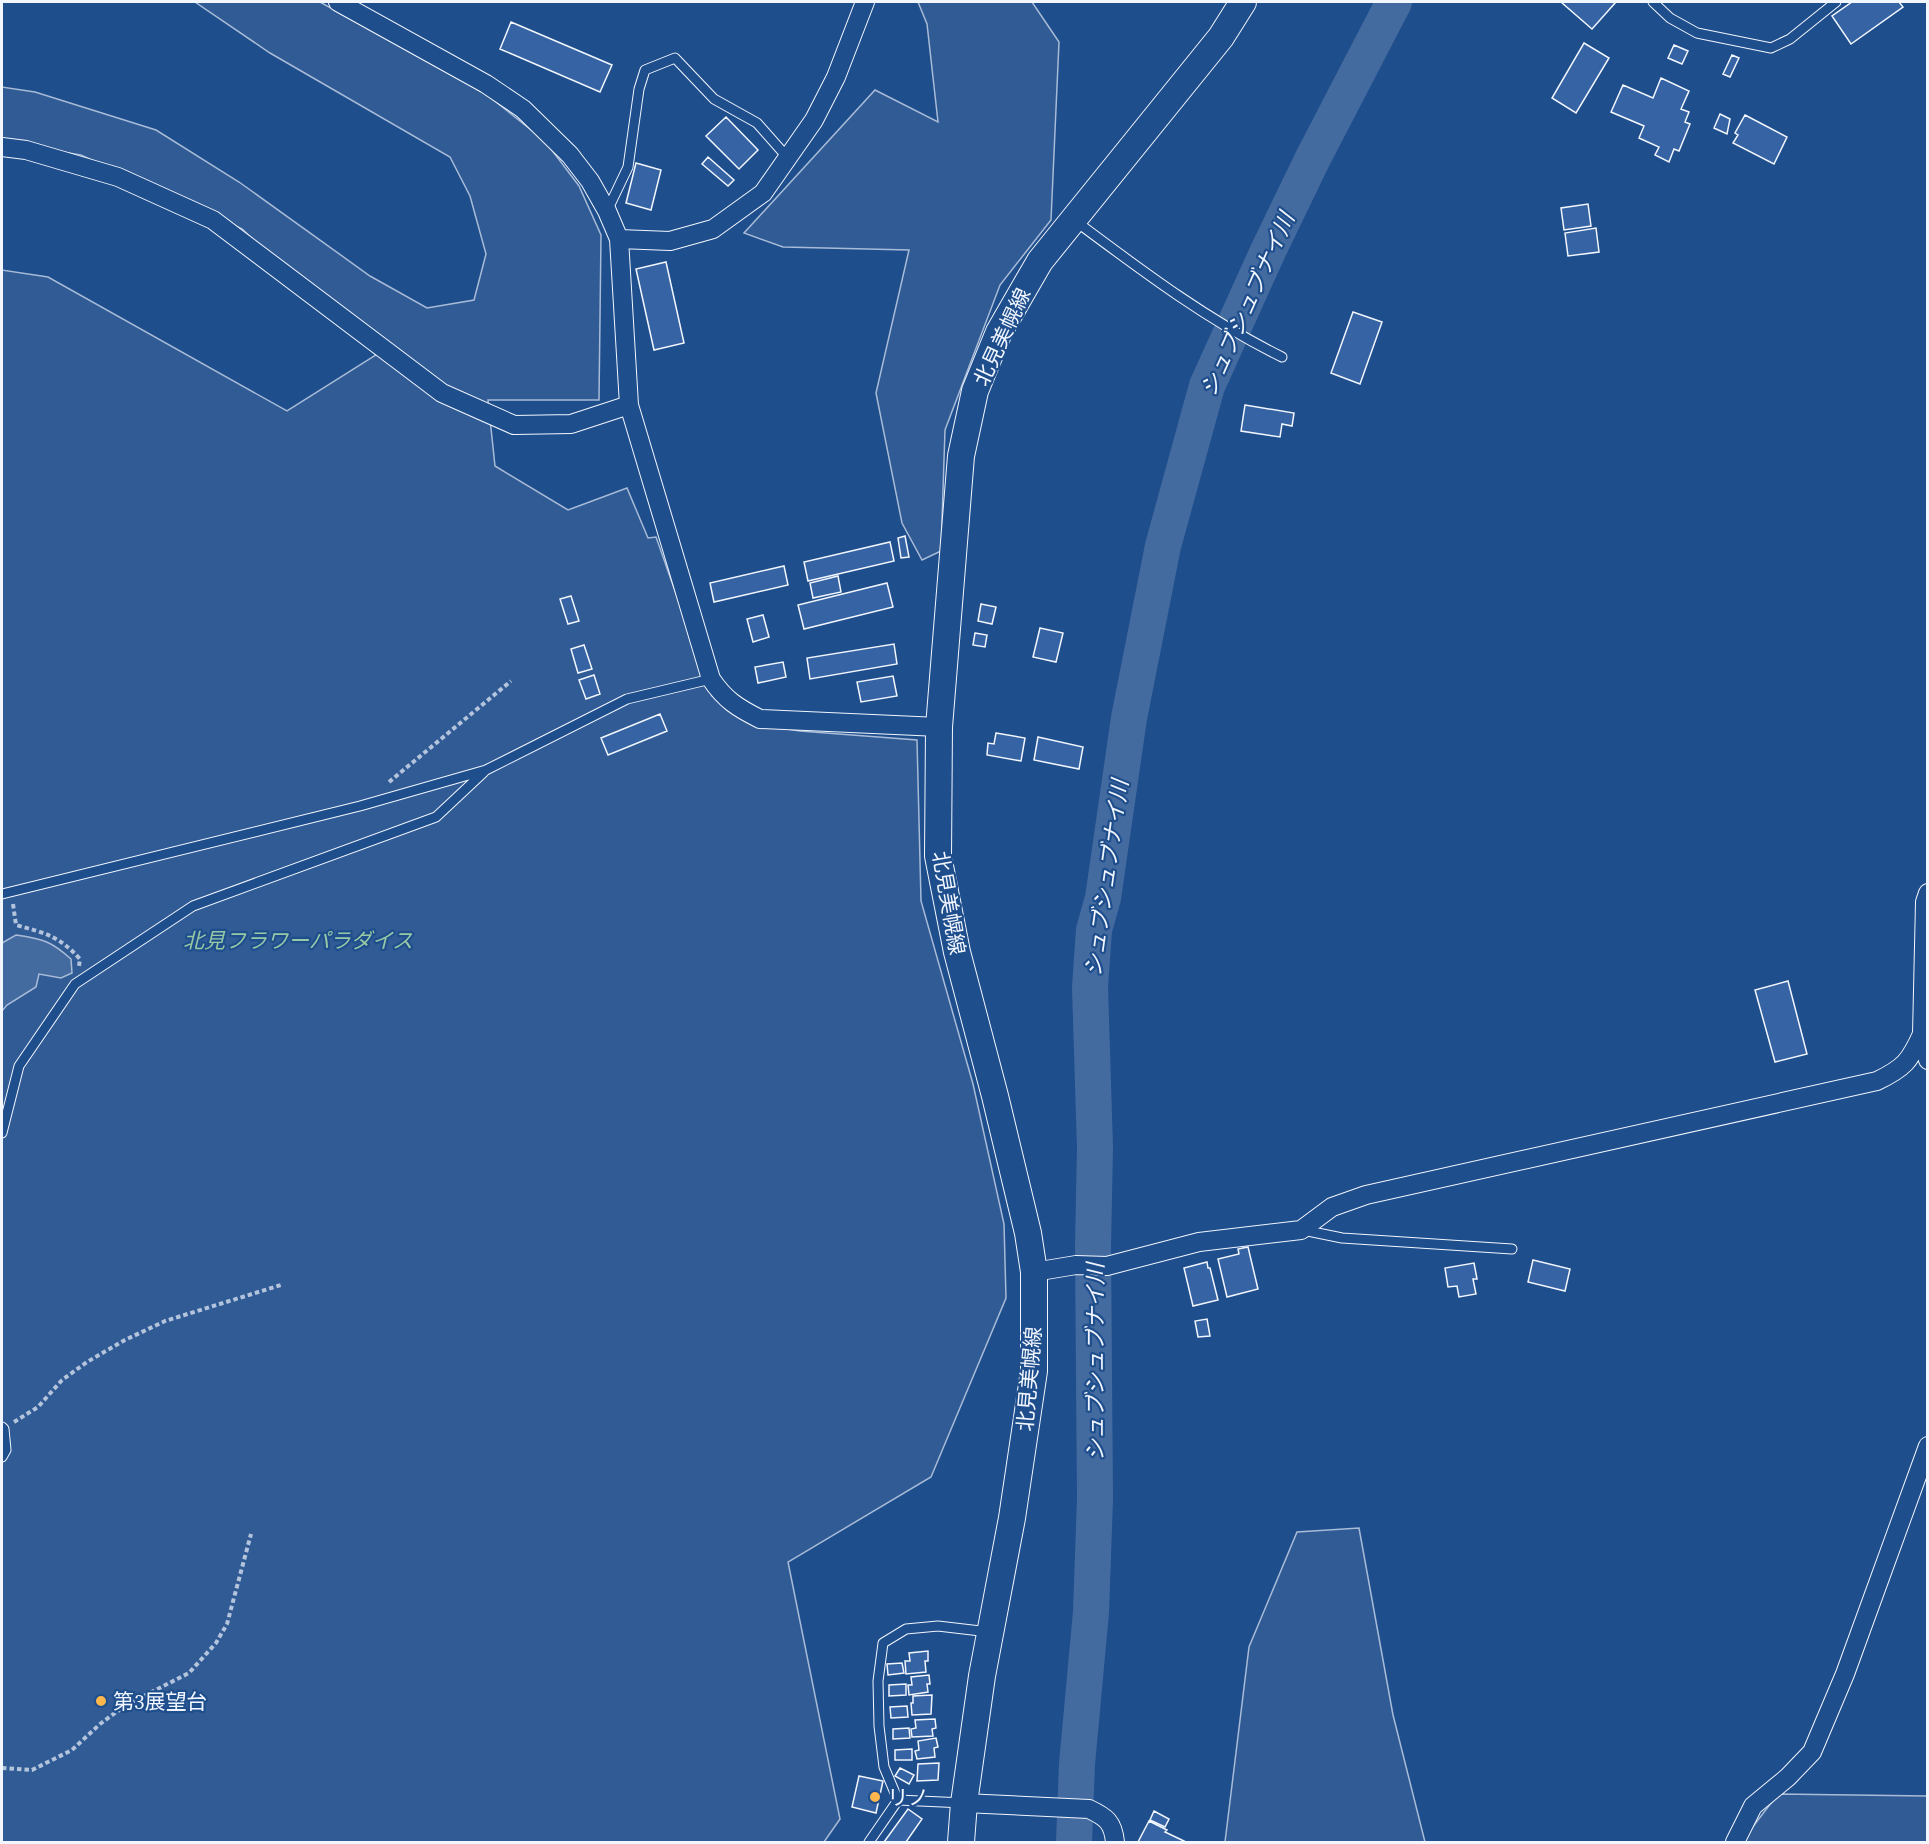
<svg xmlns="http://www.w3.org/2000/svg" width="1929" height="1844" font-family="'Source Serif 4','Noto Sans JP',serif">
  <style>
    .green { fill: #305b95; stroke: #a8bbd7; stroke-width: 1.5 }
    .water { fill: #446ba0; stroke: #a8bbd7; stroke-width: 1.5 }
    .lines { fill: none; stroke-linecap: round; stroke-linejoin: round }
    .river { stroke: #446ba0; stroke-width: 36 }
    .building { fill: #3563a3; stroke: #f2f6ff; stroke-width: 1.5 }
    .service-casing { stroke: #f2f6ff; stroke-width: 11 }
    .minor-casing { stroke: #f2f6ff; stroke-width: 20 }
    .secondary-casing { stroke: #f2f6ff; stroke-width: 28 }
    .path { stroke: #b3c4dc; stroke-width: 4; stroke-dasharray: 4.5 3; stroke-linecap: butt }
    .service { stroke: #1f4e8c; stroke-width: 9 }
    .minor { stroke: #1f4e8c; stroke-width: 18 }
    .secondary { stroke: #1f4e8c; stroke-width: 26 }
    .poi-dot { fill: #ffb74d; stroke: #1f4e8c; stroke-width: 2 }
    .labels { text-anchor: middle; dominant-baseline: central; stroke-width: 4.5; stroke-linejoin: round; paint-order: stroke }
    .street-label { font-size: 21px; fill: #f2f6ff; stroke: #1f4e8c }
    .park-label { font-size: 21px; font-style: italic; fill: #97c8a6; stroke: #1f4e8c }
    .poi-label { font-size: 21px; fill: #f2f6ff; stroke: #1f4e8c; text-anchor: start }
    .water-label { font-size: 22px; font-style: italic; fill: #f2f6ff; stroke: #1f4e8c }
  </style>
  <rect width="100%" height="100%" fill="#1f4e8c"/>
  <path class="green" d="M 195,2 L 320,2 L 486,94 L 545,141 L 579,186 L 601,235 L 599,400 L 488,400 L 495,466 L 568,510 L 627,488 L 648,538 L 656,537 L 712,696 L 753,724 L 800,731 L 917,740 L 921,901 L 973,1084 L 1004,1224 L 1006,1298 L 931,1477 L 788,1562 L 840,1819 L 824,1842 L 2,1842 L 2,270 L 48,277 L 287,411 L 376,355 L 242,229 L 81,155 L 2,142 L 2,87 L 35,92 L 156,130 L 239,182 L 370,276 L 427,308 L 474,300 L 486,254 L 470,196 L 450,157 L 270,53 Z
    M 918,2 L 1032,2 L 1059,42 L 1051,220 L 1000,285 L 945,430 L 941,551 L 922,560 L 902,523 L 876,393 L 909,250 L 783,247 L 744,233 L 875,90 L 938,122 L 927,24 Z
    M 1359,1528 L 1393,1715 L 1425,1842 L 1225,1842 L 1249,1647 L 1297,1532 Z
    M 1778,1794 L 1927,1796 L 1927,1842 L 1741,1842 Z"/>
  <path class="water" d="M 16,935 C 43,939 51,941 71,959 L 72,973 L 61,978 L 39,974 L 36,987 L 7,1005 L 2,1011 L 2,943 Z"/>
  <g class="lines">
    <path class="river" d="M 1074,1842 L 1077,1764 L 1091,1612 L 1095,1499 L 1093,1247 L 1095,1147 L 1090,987 L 1094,930 L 1103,898 L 1129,718 L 1163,546 L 1207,386 L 1268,251 L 1313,158 L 1394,2"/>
  </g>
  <path class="building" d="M 1561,2 L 1616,2 L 1592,29 Z
    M 1852,2 L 1899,2 L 1903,7 L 1851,44 L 1832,16 Z
    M 511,22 L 612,65 L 600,92 L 500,49 Z
    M 1584,43 L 1609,58 L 1576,113 L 1552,98 Z
    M 1674,45 L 1688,51 L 1682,64 L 1668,58 Z
    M 1732,55 L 1739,58 L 1730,77 L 1723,74 Z
    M 1661,78 L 1689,91 L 1681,109 L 1689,112 L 1685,122 L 1690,124 L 1679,151 L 1674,149 L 1669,162 L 1655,155 L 1659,147 L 1639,138 L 1644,126 L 1611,112 L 1623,85 L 1653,98 Z
    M 1720,114 L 1730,119 L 1727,134 L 1714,128 Z
    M 1745,115 L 1787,137 L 1774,164 L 1733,143 L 1738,135 L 1735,133 Z
    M 726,117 L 758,150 L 739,169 L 706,136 Z
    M 708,157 L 734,180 L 728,186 L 702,164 Z
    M 636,163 L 661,170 L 651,210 L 626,203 Z
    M 1588,204 L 1591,226 L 1564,230 L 1561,208 Z
    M 1596,228 L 1599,252 L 1568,256 L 1565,233 Z
    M 666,262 L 684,343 L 654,350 L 636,269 Z
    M 1353,312 L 1382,322 L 1360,384 L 1331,373 Z
    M 1245,405 L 1294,413 L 1292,426 L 1282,424 L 1280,437 L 1241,431 Z
    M 905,536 L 909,557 L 901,558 L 898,538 Z
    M 890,542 L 894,561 L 808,581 L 804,562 Z
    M 784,566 L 788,585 L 714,602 L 710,583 Z
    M 838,576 L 841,592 L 813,598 L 810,583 Z
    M 887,583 L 893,607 L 804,629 L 798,605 Z
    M 571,596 L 579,621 L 568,624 L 560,599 Z
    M 981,604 L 996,607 L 992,624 L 978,621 Z
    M 763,615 L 769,637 L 753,642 L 747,619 Z
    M 1040,628 L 1063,633 L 1056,662 L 1033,657 Z
    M 975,633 L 987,635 L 985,647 L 973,645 Z
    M 894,644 L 897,664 L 810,679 L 807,658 Z
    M 584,645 L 592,669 L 578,673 L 571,649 Z
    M 783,662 L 786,677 L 758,683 L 755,667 Z
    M 594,675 L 600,694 L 586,699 L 579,680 Z
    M 893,676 L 897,696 L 861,702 L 857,682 Z
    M 660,714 L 667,731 L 608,755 L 601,738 Z
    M 996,733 L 1025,738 L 1021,761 L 987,755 L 988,743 L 994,744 Z
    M 1038,737 L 1083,747 L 1079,769 L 1034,760 Z
    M 1788,981 L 1807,1054 L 1775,1062 L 1755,990 Z
    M 1248,1247 L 1258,1289 L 1227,1297 L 1218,1259 L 1239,1254 L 1238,1249 Z
    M 1533,1260 L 1570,1269 L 1565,1291 L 1528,1282 Z
    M 1207,1262 L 1208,1268 L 1210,1268 L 1218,1300 L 1193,1306 L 1184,1268 Z
    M 1474,1263 L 1477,1279 L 1473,1279 L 1476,1294 L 1459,1297 L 1457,1286 L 1448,1287 L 1445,1268 Z
    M 1207,1319 L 1210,1336 L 1198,1337 L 1195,1321 Z
    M 928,1651 L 928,1661 L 925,1661 L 926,1672 L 906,1674 L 905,1661 L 910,1661 L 909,1653 Z
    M 902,1663 L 904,1673 L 888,1675 L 887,1664 Z
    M 929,1675 L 930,1684 L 927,1684 L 928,1692 L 909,1695 L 908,1685 L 912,1685 L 911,1677 Z
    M 906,1684 L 906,1695 L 889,1696 L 889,1685 Z
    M 932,1695 L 931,1714 L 912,1715 L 911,1703 L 913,1703 L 913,1696 Z
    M 907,1706 L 908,1717 L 891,1718 L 890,1707 Z
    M 935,1719 L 936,1728 L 932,1729 L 933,1736 L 912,1737 L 911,1729 L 916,1728 L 915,1720 Z
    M 909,1728 L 910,1738 L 893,1739 L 893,1729 Z
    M 936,1738 L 938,1747 L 934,1748 L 935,1757 L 917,1759 L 915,1751 L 919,1750 L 918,1741 Z
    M 912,1749 L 912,1760 L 895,1760 L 895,1750 Z
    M 939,1763 L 938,1780 L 917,1781 L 918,1764 Z
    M 900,1768 L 914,1775 L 909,1784 L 895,1776 Z
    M 859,1776 L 883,1781 L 876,1813 L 852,1807 Z
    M 908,1809 L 922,1819 L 906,1842 L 884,1842 Z
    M 1154,1811 L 1169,1819 L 1165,1827 L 1150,1820 Z
    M 1149,1821 L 1167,1830 L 1165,1832 L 1186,1842 L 1138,1842 Z"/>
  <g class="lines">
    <defs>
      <path id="service" d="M 1653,2 L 1670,18 L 1697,33 L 1771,48 L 1790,39 L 1836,2
        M 607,211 L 628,167 L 639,89 L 645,70 L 675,58 L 714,99 L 757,123 L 788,158
        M 1074,220 C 1141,270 1207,320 1282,357
        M 2,894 L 360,806 L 486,770 L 627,699 L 711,679
        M 2,1133 L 19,1066 L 75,984 L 193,906 L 436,817 L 484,772
        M 1303,1230 L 1342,1238 L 1512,1249
        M 2,1427 L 4,1429 L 6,1450 L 2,1457
        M 898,1800 L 884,1767 L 879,1726 L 878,1681 L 883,1643 L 906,1629 L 938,1626 L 989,1632
        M 869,1842 L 898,1800 L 964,1803"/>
      <path id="minor" d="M 338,2 L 486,84 L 523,109 L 570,155 L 590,181 L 607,211 L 619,239 L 629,405 L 711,679 C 725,700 738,708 760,719 L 939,727
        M 2,147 L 26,150 L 118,177 L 213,220 L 442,393 L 514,425 L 571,424 L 629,405
        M 619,239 L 670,241 L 713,229 L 763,193 L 814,120 L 836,77 L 865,2
        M 1928,893 L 1925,902 L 1922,1034 L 1928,1060
        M 1034,1272 L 1076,1265 L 1107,1266 L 1199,1242 L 1301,1230 L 1332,1207 L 1366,1195 L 1877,1081 C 1904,1068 1910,1061 1922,1034
        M 964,1803 L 1089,1809 C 1106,1817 1113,1822 1115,1842
        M 1735,1842 L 1753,1806 L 1788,1777 L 1812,1752 L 1845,1674 L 1928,1446"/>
      <path id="secondary" d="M 961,1842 L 964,1803 L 982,1676 L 1012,1518 L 1034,1371 L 1034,1272 L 1028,1233 L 995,1096 L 957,952 L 938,856 L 939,727 L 961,456 L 975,391 L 999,332 L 1040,261 L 1221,37 L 1243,2"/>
    </defs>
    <use href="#service" class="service-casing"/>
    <use href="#minor" class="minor-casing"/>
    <use href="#secondary" class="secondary-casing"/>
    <path class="path" d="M 389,782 L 511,681
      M 13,904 L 16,925 C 45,933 59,936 80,959 L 79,966
      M 14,1422 L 38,1407 L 62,1380 L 87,1362 L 125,1340 L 165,1321 L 281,1285
      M 2,1768 L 32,1770 L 72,1750 L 100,1724 L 115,1713 L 132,1702 L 189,1673 L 216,1643 L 227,1624 L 251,1534"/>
    <use href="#service" class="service"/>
    <use href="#minor" class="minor"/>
    <use href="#secondary" class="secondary"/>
  </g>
  <g class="poi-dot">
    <circle cx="101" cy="1701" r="6"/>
    <circle cx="875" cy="1797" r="6"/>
  </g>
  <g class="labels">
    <g class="street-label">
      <text transform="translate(1002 337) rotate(-65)">北見美幌線</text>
      <text transform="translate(949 903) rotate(80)">北見美幌線</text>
      <text transform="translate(1029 1379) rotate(-85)">北見美幌線</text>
    </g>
    <g class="park-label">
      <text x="298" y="940">北見フラワーパラダイス</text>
    </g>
    <g class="poi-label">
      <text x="113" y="1701">第3展望台</text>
      <text x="887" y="1797">リノ</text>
    </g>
    <g class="water-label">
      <text transform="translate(1247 304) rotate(-66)">シュブシュブナイ川</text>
      <text transform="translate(1106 878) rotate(-82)">シュブシュブナイ川</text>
      <text transform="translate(1095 1362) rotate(-90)">シュブシュブナイ川</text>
    </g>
  </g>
  <rect width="1929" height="1844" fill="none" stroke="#f2f6ff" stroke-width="6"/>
</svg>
